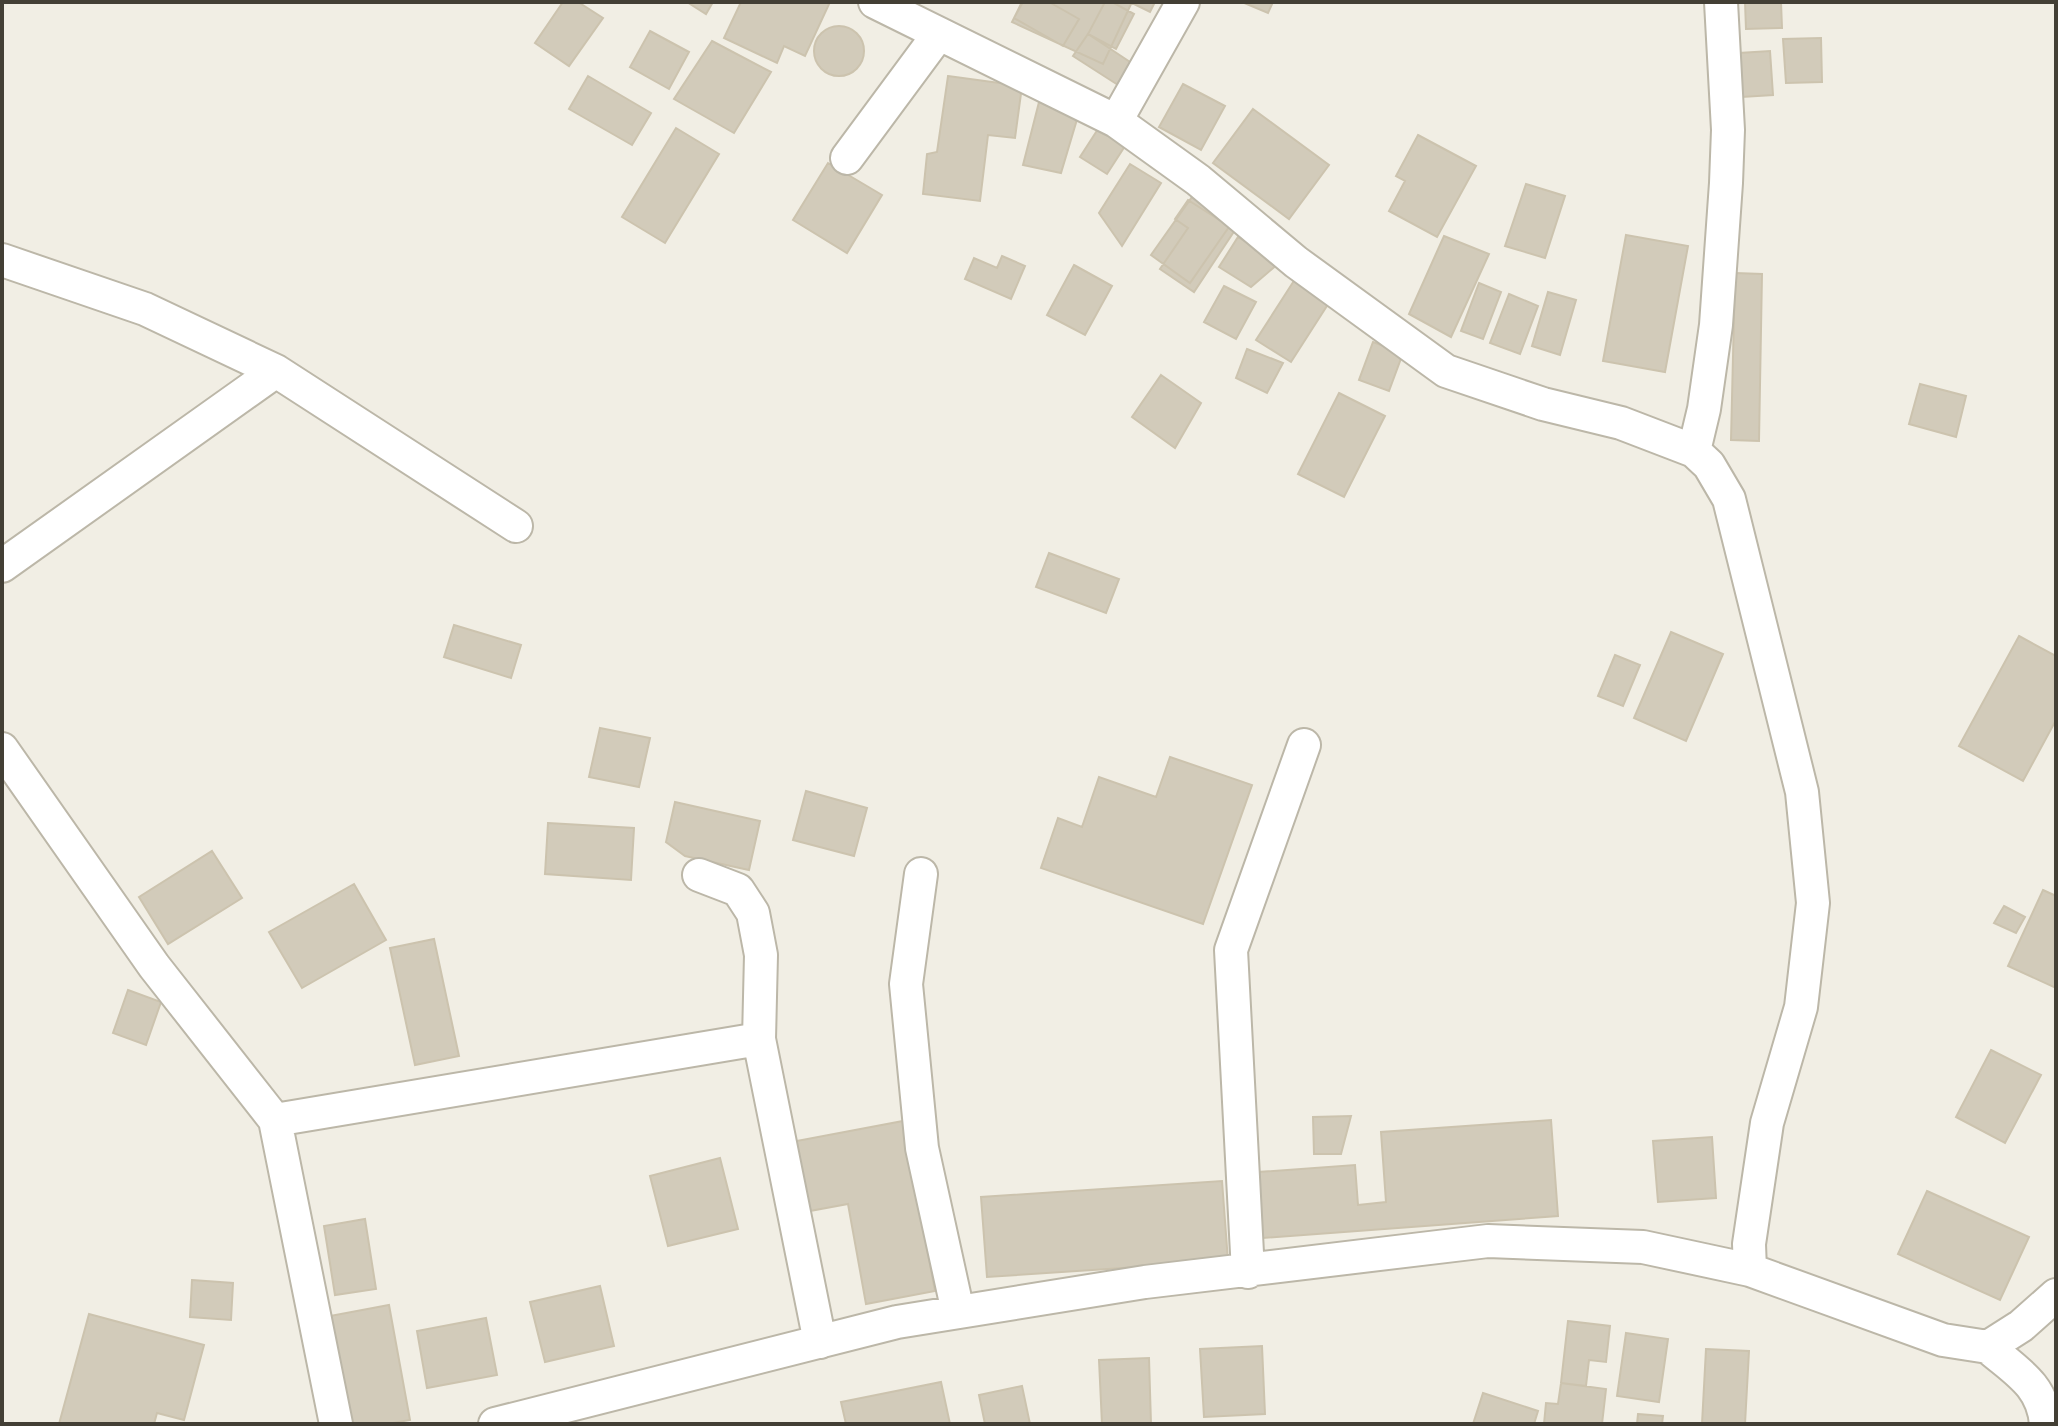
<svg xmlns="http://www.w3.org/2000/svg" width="2058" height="1426" font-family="Ubuntu,sans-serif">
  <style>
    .building { fill: #d2cbba; stroke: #ccc3ae; stroke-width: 2 }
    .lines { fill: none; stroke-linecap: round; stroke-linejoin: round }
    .minor-casing { stroke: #bcb7a8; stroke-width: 36 }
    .minor { stroke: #fff; stroke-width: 32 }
  </style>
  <rect width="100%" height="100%" fill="#f1eee4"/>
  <path class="building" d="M 563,2 L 578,2 L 603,18 L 569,66 L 535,43 Z
    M 687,2 L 713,2 L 706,14 Z
    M 741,2 L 830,2 L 805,56 L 784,46 L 777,63 L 724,38 Z
    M 1022,2 L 1132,2 L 1103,64 L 1012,22 Z
    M 1023,2 L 1049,2 L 1079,19 L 1063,46 L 1014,18 Z
    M 1105,2 L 1112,2 L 1134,14 L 1116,49 L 1088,34 Z
    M 1130,2 L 1155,2 L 1150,12 Z
    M 1242,2 L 1273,2 L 1268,13 Z
    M 1745,2 L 1781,2 L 1782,28 L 1746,29 Z
    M814 51a25 25 0 1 1 50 0a25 25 0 1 1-50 0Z
    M 650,31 L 689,52 L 669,89 L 630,67 Z
    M 1088,34 L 1133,64 L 1118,85 L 1073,56 Z
    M 1821,38 L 1822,82 L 1786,83 L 1783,39 Z
    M 712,41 L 771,72 L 734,133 L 674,99 Z
    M 1770,51 L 1773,95 L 1742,97 L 1739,53 Z
    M 588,76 L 651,113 L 632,145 L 569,109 Z
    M 948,76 L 1022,86 L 1015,138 L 988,135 L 980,201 L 923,194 L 927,154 L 937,152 Z
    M 1183,84 L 1225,106 L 1201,150 L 1159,127 Z
    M 1039,102 L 1078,116 L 1061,173 L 1023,165 Z
    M 1253,109 L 1329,165 L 1289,219 L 1213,163 Z
    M 676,128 L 719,154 L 665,243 L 622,217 Z
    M 1098,129 L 1125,146 L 1107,174 L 1080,157 Z
    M 1418,135 L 1476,166 L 1437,237 L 1389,211 L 1405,181 L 1396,176 Z
    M 828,163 L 882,195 L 847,253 L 793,220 Z
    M 1130,164 L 1161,183 L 1122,246 L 1099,213 Z
    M 1526,184 L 1565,196 L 1545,258 L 1505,246 Z
    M 1192,197 L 1231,224 L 1190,283 L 1151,255 Z
    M 1188,200 L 1235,230 L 1194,292 L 1160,269 L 1188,228 L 1175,219 Z
    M 1626,235 L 1688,246 L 1665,372 L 1603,361 Z
    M 1444,236 L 1489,254 L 1451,337 L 1409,314 Z
    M 1238,237 L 1279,263 L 1251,287 L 1219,267 Z
    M 1002,256 L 1025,266 L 1011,299 L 965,279 L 974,258 L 997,268 Z
    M 1074,265 L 1112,286 L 1085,335 L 1047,315 Z
    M 1735,273 L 1762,274 L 1759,441 L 1731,440 Z
    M 1297,276 L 1332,298 L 1291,362 L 1256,340 Z
    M 1479,283 L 1501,292 L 1483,339 L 1461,331 Z
    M 1224,286 L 1256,302 L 1236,339 L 1204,322 Z
    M 1548,292 L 1576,300 L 1560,355 L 1532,346 Z
    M 1509,294 L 1538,306 L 1520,354 L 1490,343 Z
    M 1373,342 L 1403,353 L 1389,391 L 1359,380 Z
    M 1247,349 L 1283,363 L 1267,393 L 1236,378 Z
    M 1161,375 L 1201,403 L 1175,448 L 1132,417 Z
    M 1920,384 L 1966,396 L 1956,437 L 1909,424 Z
    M 1339,393 L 1385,416 L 1344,497 L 1298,474 Z
    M 1049,553 L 1119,579 L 1106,613 L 1036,587 Z
    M 454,625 L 521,645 L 511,678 L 444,657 Z
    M 1671,632 L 1723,654 L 1686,741 L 1634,718 Z
    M 2019,636 L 2056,656 L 2056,720 L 2023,781 L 1959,746 Z
    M 1615,655 L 1640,665 L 1623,706 L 1598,696 Z
    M 600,728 L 650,738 L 639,787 L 589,777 Z
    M 1170,757 L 1252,785 L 1203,924 L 1041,868 L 1058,818 L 1082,827 L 1099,777 L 1156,797 Z
    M 806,791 L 867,808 L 854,856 L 793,840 Z
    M 675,802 L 760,821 L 749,870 L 685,856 L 666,842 Z
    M 548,823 L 634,828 L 631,880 L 545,874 Z
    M 212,851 L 242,898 L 168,944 L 139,897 Z
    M 354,884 L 386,940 L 302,988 L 269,932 Z
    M 2043,890 L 2056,896 L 2056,988 L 2008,966 Z
    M 2004,906 L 2025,917 L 2016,933 L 1994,923 Z
    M 434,939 L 459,1056 L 415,1065 L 390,948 Z
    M 128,990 L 161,1002 L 146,1045 L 113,1033 Z
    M 1991,1050 L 2041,1075 L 2005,1143 L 1956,1117 Z
    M 1351,1116 L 1341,1154 L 1314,1154 L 1313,1117 Z
    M 1551,1120 L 1558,1216 L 1263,1238 L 1258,1172 L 1355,1165 L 1358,1205 L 1386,1202 L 1381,1132 Z
    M 903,1121 L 935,1291 L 866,1304 L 848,1204 L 799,1213 L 786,1143 Z
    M 1712,1137 L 1716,1198 L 1658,1202 L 1653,1141 Z
    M 720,1158 L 738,1229 L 668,1246 L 650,1176 Z
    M 1222,1181 L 1228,1261 L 987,1277 L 981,1197 Z
    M 1927,1191 L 2029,1237 L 2000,1300 L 1898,1254 Z
    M 365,1219 L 376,1289 L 335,1295 L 324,1226 Z
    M 192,1280 L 233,1283 L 231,1320 L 190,1317 Z
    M 600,1286 L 614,1346 L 545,1362 L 530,1302 Z
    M 389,1305 L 410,1420 L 387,1424 L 351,1424 L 330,1316 Z
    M 89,1314 L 204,1345 L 184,1420 L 157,1413 L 154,1424 L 59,1424 Z
    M 486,1318 L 497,1375 L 427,1388 L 417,1331 Z
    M 1568,1321 L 1610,1326 L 1606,1362 L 1589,1360 L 1586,1386 L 1561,1383 Z
    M 1626,1333 L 1668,1339 L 1659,1402 L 1617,1396 Z
    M 1262,1346 L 1265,1414 L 1204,1417 L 1200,1349 Z
    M 1706,1349 L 1749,1351 L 1745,1424 L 1702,1424 Z
    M 1149,1358 L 1151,1424 L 1102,1424 L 1099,1360 Z
    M 941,1382 L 950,1424 L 846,1424 L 841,1402 Z
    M 1561,1383 L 1606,1389 L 1602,1424 L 1544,1424 L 1546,1403 L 1558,1404 Z
    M 1022,1386 L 1030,1424 L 985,1424 L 979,1395 Z
    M 1483,1393 L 1538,1411 L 1534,1424 L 1473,1424 Z
    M 1638,1414 L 1663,1416 L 1662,1424 L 1637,1424 Z"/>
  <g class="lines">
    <defs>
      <path id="minor" d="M 875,2 L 1116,121 L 1198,180 L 1296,262 L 1446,371 L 1543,404 L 1621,423 L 1694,451 L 1709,465 L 1729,499 L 1802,792 L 1813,903 L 1801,1007 L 1767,1123 L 1749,1244 L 1750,1270
        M 1116,121 L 1183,2
        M 847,158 L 938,35
        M 2,260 L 145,309 L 276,371 L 516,526
        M 1694,451 L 1704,409 L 1716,325 L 1726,183 L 1728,130 L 1721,2
        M 2,566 L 276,371
        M 2,749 L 154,966 L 275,1120 L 336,1424
        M 921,874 L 906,984 L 922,1148 L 958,1312
        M 699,875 L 738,890 L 753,913 L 761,955 L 759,1039 L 820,1342
        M 275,1120 L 759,1039
        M 1248,1272 L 1231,950 L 1304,745
        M 1988,1347 C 2016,1371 2043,1385 2046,1424
        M 495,1424 L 897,1322 L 1145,1282 L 1488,1241 L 1643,1247 L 1750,1270 L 1943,1340 L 1988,1347 L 2021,1326 L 2056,1295"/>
    </defs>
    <use href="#minor" class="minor-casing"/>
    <use href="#minor" class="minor"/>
  </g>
  <rect width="2058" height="1426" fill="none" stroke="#433f35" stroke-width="8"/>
</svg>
